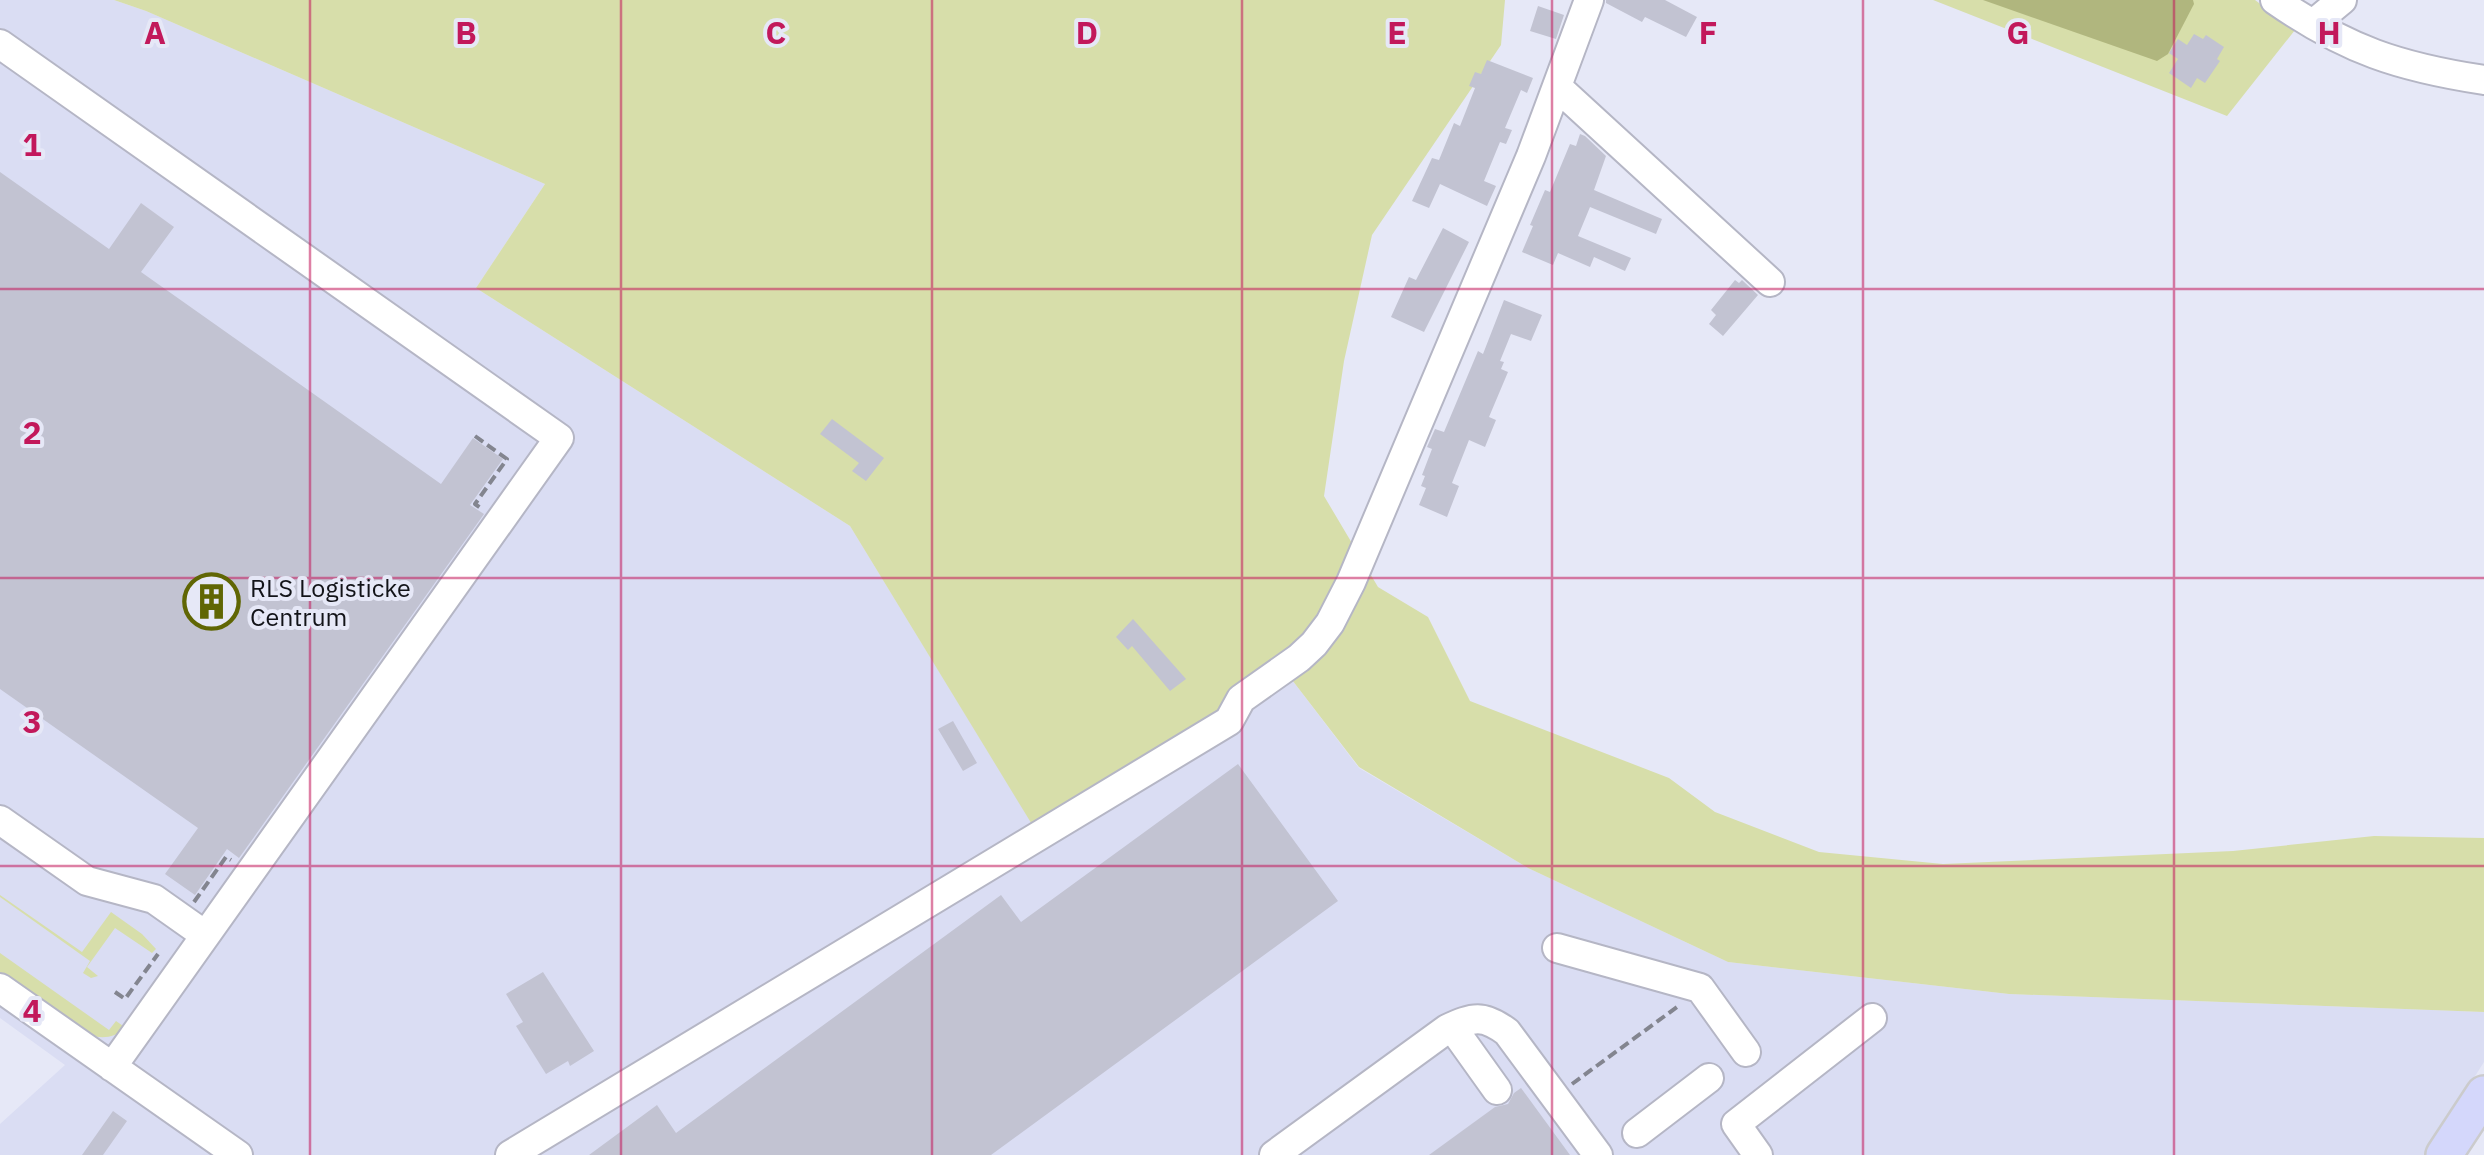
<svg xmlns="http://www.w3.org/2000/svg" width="2484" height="1155" font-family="'IBM Plex Sans',sans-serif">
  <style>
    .built { fill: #daddf3 }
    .green { fill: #d7deaa }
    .water { fill: #b0b67e }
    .building { fill: #c2c3d2 }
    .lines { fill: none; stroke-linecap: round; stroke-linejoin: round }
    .minor-casing { stroke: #b5b6c5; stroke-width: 32 }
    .major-casing { stroke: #cbcbcc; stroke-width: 40 }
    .path { stroke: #83858f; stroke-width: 4; stroke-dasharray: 10 5; stroke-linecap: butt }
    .minor { stroke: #fff; stroke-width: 28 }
    .major { stroke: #d4d7fb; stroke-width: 35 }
    .grid { fill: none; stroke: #c2185b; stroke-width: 2.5; stroke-opacity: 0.55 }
    .labels { text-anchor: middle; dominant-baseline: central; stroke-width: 8; stroke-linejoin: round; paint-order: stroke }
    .poi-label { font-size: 25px; fill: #121318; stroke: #e6e8f7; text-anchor: start }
    .grid-label { font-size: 32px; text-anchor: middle; font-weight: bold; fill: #c2185b; stroke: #e6e8f7; stroke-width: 8; stroke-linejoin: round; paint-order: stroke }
  </style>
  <rect width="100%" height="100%" fill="#e6e8f7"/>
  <path class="built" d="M 0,0 L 114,0 L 146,11 L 545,184 L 476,288 L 850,526 L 1033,825 L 1289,676 L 1359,768 L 1528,868 L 1728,962 L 2009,994 L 2484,1012 L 2484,1062 L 2425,1155 L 0,1155 L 0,1124 L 65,1065 L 0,1018 Z"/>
  <path class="green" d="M 114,0 L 1505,0 L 1501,45 L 1372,235 L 1344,361 L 1324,496 L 1378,587 L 1428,617 L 1470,701 L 1669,778 L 1715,812 L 1819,852 L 1943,864 L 2233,851 L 2374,836 L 2484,838 L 2484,1012 L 2009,994 L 1728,962 L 1528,868 L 1359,767 L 1289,676 L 1033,826 L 850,526 L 476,288 L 545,184 L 146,11 Z
    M 1933,0 L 2255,0 L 2295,30 L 2227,116 Z
    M 0,895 L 82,952 L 111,912 L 142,934 L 156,949 L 152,953 L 115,928 L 87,967 L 98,976 L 91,978 L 83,973 L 90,961 L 0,897 Z
    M 0,953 L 109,1030 L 116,1021 L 126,1028 C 114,1038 103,1039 88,1035 L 0,973 Z"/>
  <path class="water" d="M 1983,0 L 2193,0 L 2194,4 L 2168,54 L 2157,61 Z"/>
  <path class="building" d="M 1606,0 L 1665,0 L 1697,17 L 1686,37 L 1645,17 L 1642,22 L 1606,3 Z
    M 1538,6 L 1564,15 L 1556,39 L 1530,31 Z
    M 2194,34 L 2203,39 L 2206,35 L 2224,47 L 2217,59 L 2220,61 L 2205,83 L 2197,78 L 2191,88 L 2169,73 L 2178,59 L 2169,53 L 2178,39 L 2187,45 Z
    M 1487,60 L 1533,78 L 1527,93 L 1521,90 L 1505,128 L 1512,130 L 1506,144 L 1500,142 L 1484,181 L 1496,186 L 1487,206 L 1440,184 L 1429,208 L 1412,201 L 1432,158 L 1439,160 L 1454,123 L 1460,126 L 1475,88 L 1469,86 L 1475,72 L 1481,74 Z
    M 1580,134 L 1585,136 L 1606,156 L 1594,190 L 1662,219 L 1656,234 L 1590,207 L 1578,236 L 1631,258 L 1625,271 L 1594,257 L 1590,267 L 1558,253 L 1553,265 L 1522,252 L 1533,226 L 1530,225 L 1545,190 L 1550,192 L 1570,144 L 1576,146 Z
    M 0,172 L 109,249 L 141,203 L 174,227 L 141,272 L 441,484 L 473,438 L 503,459 L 470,505 L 484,514 L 239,858 L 227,849 L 195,895 L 165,874 L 198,828 L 0,689 Z
    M 1443,228 L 1469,242 L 1424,332 L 1391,317 L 1409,277 L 1416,280 Z
    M 1735,280 L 1739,283 L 1742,280 L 1758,295 L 1723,336 L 1709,324 L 1716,315 L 1711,310 Z
    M 1504,300 L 1542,315 L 1531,341 L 1511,334 L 1500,361 L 1504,362 L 1501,369 L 1508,372 L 1489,417 L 1496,420 L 1485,447 L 1469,440 L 1452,483 L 1459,486 L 1447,517 L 1419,505 L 1426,488 L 1421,486 L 1425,476 L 1422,475 L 1432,449 L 1427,447 L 1435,429 L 1444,432 L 1478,351 L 1483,354 Z
    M 832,419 L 884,458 L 866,481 L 852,471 L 859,463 L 820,434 Z
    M 1133,619 L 1186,679 L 1170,691 L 1132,646 L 1128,650 L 1116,637 Z
    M 953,721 L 977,763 L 963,771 L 938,729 Z
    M 1238,764 L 1338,901 L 991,1155 L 589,1155 L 657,1105 L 676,1133 L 1001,895 L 1021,922 Z
    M 543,972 L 594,1051 L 570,1066 L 568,1061 L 546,1074 L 516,1026 L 523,1022 L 506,994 Z
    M 1521,1088 L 1570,1155 L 1429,1155 L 1495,1107 L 1508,1104 L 1514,1093 Z
    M 113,1111 L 127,1121 L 103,1155 L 82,1155 Z"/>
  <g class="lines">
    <defs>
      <path id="minor" d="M 2275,0 C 2347,50 2399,67 2484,80
        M 2313,24 L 2342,0
        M 0,44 L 559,438 L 112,1067
        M 1556,90 L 1565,94 L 1770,282
        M 0,820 L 87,881 L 154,899 L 205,935
        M 1557,948 L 1700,988 L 1746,1052
        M 0,988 L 238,1155
        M 1452,1027 L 1497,1090
        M 1637,1133 L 1709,1078
        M 510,1155 L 1229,721 L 1241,699 L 1299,658 L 1314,644 L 1330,623 L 1351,582 L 1531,156 L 1589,0
        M 1274,1155 L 1447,1029 C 1473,1017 1483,1014 1507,1032 L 1598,1155
        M 1758,1155 L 1736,1124 L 1872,1018"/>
      <path id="major" d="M 2444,1155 L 2484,1094"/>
    </defs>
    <use href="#minor" class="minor-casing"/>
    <use href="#major" class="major-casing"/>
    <path class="path" d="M 475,436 L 507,459 L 475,504 L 482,509
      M 194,902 L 226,857 L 231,860
      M 115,992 L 125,999 L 158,954
      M 1572,1084 L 1677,1007"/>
    <use href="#minor" class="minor"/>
    <use href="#major" class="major"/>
  </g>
  <path class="grid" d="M 310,0 L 310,1155M 621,0 L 621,1155M 932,0 L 932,1155M 1242,0 L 1242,1155M 1552,0 L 1552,1155M 1863,0 L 1863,1155M 2174,0 L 2174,1155M 0,289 L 2484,289M 0,578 L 2484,578M 0,866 L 2484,866"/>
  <defs>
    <symbol id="building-ring" viewBox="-11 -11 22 22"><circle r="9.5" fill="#e6e8f7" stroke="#606604" stroke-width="1.5"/><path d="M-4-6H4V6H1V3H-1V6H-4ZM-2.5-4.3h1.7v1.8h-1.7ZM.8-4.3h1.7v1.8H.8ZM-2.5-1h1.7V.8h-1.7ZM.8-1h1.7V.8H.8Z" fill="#606604"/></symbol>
  </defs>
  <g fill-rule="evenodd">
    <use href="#building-ring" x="180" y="570" width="63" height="63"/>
  </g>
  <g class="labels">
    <g class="poi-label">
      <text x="250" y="587">RLS Logisticke<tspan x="250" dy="29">Centrum</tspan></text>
    </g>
  </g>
  <g class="grid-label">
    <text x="155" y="44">A</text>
    <text x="466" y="44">B</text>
    <text x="776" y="44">C</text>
    <text x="1087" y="44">D</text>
    <text x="1397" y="44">E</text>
    <text x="1708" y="44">F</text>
    <text x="2018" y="44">G</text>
    <text x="2329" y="44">H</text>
    <text x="32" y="156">1</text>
    <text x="32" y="444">2</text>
    <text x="32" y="733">3</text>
    <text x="32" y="1022">4</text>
  </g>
</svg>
